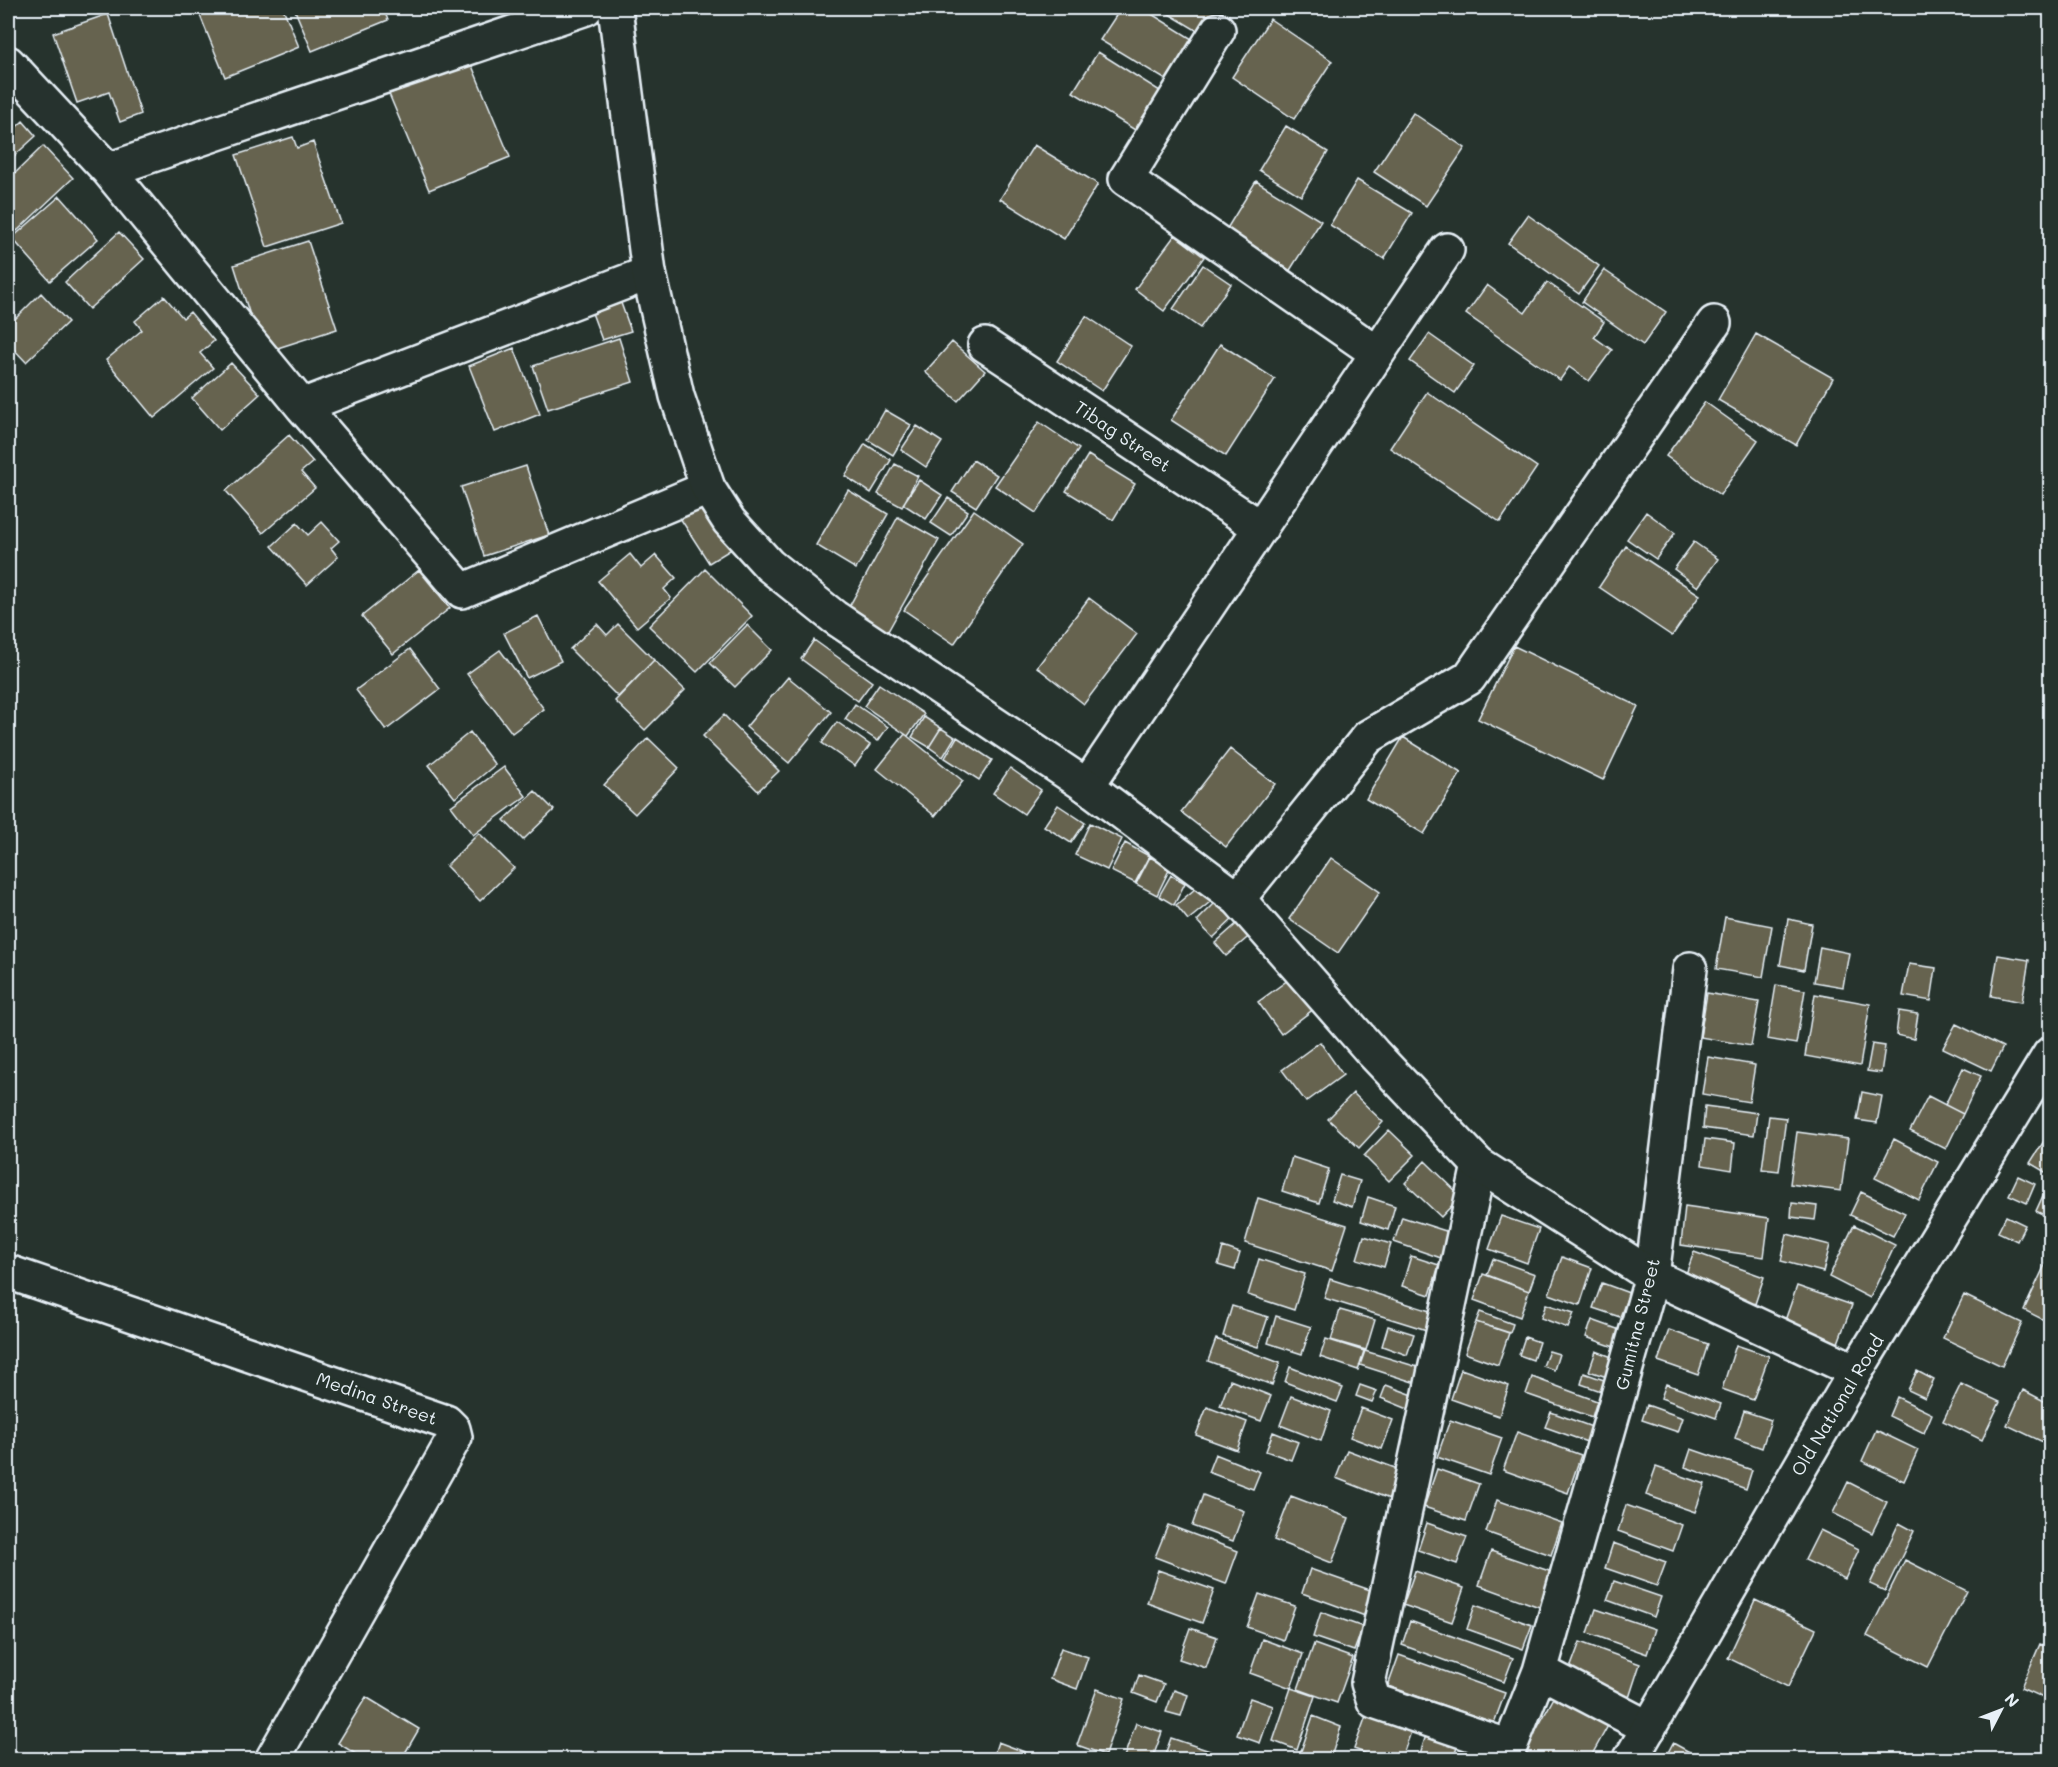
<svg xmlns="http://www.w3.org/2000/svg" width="2058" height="1767" font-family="Mali,sans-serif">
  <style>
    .building { fill: #666450; stroke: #e8f1f8; stroke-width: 1.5 }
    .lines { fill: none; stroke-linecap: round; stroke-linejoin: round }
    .minor-casing { stroke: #e8f1f8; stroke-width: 38 }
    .tertiary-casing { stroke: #e8f1f8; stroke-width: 38 }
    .secondary-casing { stroke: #e8f1f8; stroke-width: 38 }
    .minor { stroke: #26332d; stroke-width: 33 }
    .tertiary { stroke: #26332d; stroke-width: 33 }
    .secondary { stroke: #26332d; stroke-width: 33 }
    .labels { text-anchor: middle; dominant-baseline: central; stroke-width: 6; stroke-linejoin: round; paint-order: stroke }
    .street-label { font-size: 18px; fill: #e8f1f8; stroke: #26332d }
  </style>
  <rect width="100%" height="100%" fill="#26332d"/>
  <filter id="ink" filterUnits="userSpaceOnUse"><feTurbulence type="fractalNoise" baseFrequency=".0167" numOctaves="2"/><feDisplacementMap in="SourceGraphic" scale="12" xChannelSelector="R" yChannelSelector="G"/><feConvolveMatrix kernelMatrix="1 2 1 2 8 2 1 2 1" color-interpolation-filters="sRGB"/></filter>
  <g filter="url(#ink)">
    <path class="building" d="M 197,8 L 283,8 L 299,47 L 225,77 Z
      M 294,8 L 383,8 L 388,20 L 312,51 Z
      M 1121,8 L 1142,8 L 1192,39 L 1166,80 L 1100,40 Z
      M 1159,8 L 1224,8 L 1206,36 Z
      M 108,14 L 141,114 L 120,122 L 109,92 L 77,103 L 53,33 Z
      M 1270,19 L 1332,61 L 1294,119 L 1232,77 Z
      M 1098,52 L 1160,91 L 1135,130 L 1073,92 Z
      M 470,61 L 510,157 L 429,190 L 389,94 Z
      M 1413,113 L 1465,148 L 1426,206 L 1374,172 Z
      M 23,121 L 36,136 L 13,157 L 8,151 L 8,135 Z
      M 1286,126 L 1328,152 L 1301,196 L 1259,170 Z
      M 293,137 L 297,148 L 313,142 L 341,223 L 267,247 L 236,155 Z
      M 1034,145 L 1098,184 L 1064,239 L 1000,199 Z
      M 43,146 L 73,178 L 17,231 L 8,221 L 8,180 Z
      M 1357,180 L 1412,213 L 1384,259 L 1330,225 Z
      M 1256,181 L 1321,221 L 1287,275 L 1223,235 Z
      M 60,196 L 98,239 L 50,281 L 12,238 Z
      M 1528,215 L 1599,266 L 1579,294 L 1508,243 Z
      M 119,232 L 144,259 L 89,309 L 65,282 Z
      M 1175,235 L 1204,257 L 1164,311 L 1135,289 Z
      M 308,241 L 337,329 L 262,353 L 234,265 Z
      M 1203,265 L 1231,284 L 1200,328 L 1173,309 Z
      M 1604,270 L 1666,312 L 1643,345 L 1582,302 Z
      M 1547,282 L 1604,322 L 1594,337 L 1612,350 L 1589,381 L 1569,367 L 1560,380 L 1466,314 L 1487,285 L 1525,313 Z
      M 41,293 L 68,322 L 26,362 L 8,343 L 8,326 Z
      M 164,296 L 183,318 L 190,312 L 214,341 L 200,353 L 213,368 L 154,418 L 106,360 L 142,330 L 135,321 Z
      M 621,303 L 631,331 L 602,340 L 592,313 Z
      M 1086,316 L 1131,346 L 1102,391 L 1057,361 Z
      M 1429,334 L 1474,366 L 1455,393 L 1410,361 Z
      M 1756,334 L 1833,378 L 1796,445 L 1718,400 Z
      M 619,338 L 633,382 L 548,409 L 533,366 Z
      M 952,342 L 985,371 L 958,401 L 925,372 Z
      M 1220,344 L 1275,379 L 1226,456 L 1171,420 Z
      M 514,348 L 540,414 L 495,432 L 469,366 Z
      M 231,363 L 260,394 L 220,430 L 192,398 Z
      M 1427,392 L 1537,467 L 1500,522 L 1390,448 Z
      M 1705,402 L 1758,440 L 1720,495 L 1666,456 Z
      M 885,410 L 911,425 L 893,455 L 868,440 Z
      M 1039,422 L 1079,449 L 1036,513 L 995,486 Z
      M 917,426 L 942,442 L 926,467 L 901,450 Z
      M 289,435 L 313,462 L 301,472 L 315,488 L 263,533 L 226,491 Z
      M 865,444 L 891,460 L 871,493 L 845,476 Z
      M 1088,455 L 1135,484 L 1113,520 L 1066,491 Z
      M 973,460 L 997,475 L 976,507 L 952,492 Z
      M 895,464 L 918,476 L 902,507 L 878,494 Z
      M 526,466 L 549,535 L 484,556 L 461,487 Z
      M 919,480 L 942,495 L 926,519 L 903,504 Z
      M 848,490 L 888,514 L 856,569 L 816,545 Z
      M 948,498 L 968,511 L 951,536 L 931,523 Z
      M 706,502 L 735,547 L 709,563 L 680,518 Z
      M 974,510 L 1023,544 L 954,644 L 904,610 Z
      M 1646,512 L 1675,533 L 1656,559 L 1627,539 Z
      M 898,517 L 939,540 L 883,640 L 843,618 Z
      M 322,522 L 339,541 L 331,548 L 338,557 L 307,585 L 272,546 L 297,523 L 308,535 Z
      M 1694,542 L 1718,559 L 1698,587 L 1674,569 Z
      M 1626,546 L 1700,595 L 1672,636 L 1599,587 Z
      M 630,554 L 641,568 L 656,555 L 676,578 L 664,589 L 671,598 L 637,627 L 598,581 Z
      M 705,569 L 752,616 L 697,672 L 649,626 Z
      M 419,570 L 450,608 L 393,654 L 362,616 Z
      M 1089,598 L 1137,634 L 1084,704 L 1037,667 Z
      M 538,616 L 561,661 L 527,678 L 504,633 Z
      M 597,624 L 607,635 L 618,624 L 654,660 L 618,697 L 570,649 Z
      M 747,625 L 772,650 L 735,687 L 710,663 Z
      M 814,640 L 872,682 L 858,701 L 801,659 Z
      M 1514,646 L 1638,706 L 1603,780 L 1478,719 Z
      M 410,649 L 440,689 L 386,730 L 356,690 Z
      M 500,650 L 544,709 L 512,733 L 467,674 Z
      M 654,660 L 685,690 L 645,730 L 615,701 Z
      M 788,677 L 831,712 L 789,763 L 746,727 Z
      M 879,684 L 924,714 L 908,736 L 864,706 Z
      M 855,704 L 888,727 L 878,741 L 845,719 Z
      M 724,715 L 779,771 L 758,791 L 703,736 Z
      M 924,717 L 941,728 L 929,747 L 912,737 Z
      M 837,722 L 870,745 L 855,766 L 822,743 Z
      M 941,728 L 955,737 L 943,757 L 929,747 Z
      M 470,732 L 495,765 L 455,798 L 429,765 Z
      M 905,734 L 963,781 L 935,816 L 877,769 Z
      M 957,737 L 992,760 L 979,780 L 945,758 Z
      M 1403,737 L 1461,773 L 1424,834 L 1366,799 Z
      M 648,738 L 679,768 L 635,814 L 604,785 Z
      M 1230,749 L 1275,784 L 1226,847 L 1181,812 Z
      M 504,767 L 526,796 L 473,835 L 451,806 Z
      M 1010,768 L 1041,790 L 1024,814 L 993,793 Z
      M 535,791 L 554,810 L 523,840 L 504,820 Z
      M 1058,805 L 1085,823 L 1071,843 L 1044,826 Z
      M 1090,823 L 1122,839 L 1107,870 L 1075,855 Z
      M 479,833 L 514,868 L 480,901 L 446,866 Z
      M 1125,843 L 1149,856 L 1135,883 L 1111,871 Z
      M 1150,857 L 1170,868 L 1157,895 L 1136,884 Z
      M 1331,858 L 1380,892 L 1338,953 L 1289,919 Z
      M 1171,875 L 1185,883 L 1174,905 L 1159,896 Z
      M 1202,883 L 1215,898 L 1188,920 L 1176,905 Z
      M 1218,900 L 1234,918 L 1213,938 L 1197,921 Z
      M 1725,917 L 1772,926 L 1763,977 L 1716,969 Z
      M 1788,919 L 1812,924 L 1804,970 L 1780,965 Z
      M 1241,920 L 1253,933 L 1226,956 L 1215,943 Z
      M 1820,947 L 1849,953 L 1843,987 L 1814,982 Z
      M 1998,955 L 2029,960 L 2022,1002 L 1991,996 Z
      M 1909,964 L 1936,968 L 1931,1001 L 1903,996 Z
      M 1292,977 L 1315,1008 L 1281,1034 L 1258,1002 Z
      M 1776,985 L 1805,990 L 1796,1044 L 1767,1039 Z
      M 1707,993 L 1759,1002 L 1751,1046 L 1700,1037 Z
      M 1815,994 L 1870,1004 L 1860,1066 L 1805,1056 Z
      M 1899,1011 L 1918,1014 L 1914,1039 L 1896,1035 Z
      M 1956,1024 L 2003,1047 L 1991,1071 L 1943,1048 Z
      M 1320,1042 L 1343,1075 L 1306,1102 L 1282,1070 Z
      M 1872,1044 L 1885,1046 L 1881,1073 L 1867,1071 Z
      M 1708,1057 L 1755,1065 L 1749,1102 L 1702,1094 Z
      M 1963,1068 L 1981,1076 L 1963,1114 L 1945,1105 Z
      M 1862,1092 L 1882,1096 L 1877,1123 L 1857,1120 Z
      M 1353,1093 L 1383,1122 L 1359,1148 L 1328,1119 Z
      M 1928,1096 L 1963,1114 L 1946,1149 L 1910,1131 Z
      M 1705,1106 L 1757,1113 L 1754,1135 L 1703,1128 Z
      M 1769,1116 L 1786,1118 L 1779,1171 L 1762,1169 Z
      M 1389,1130 L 1415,1155 L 1389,1181 L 1364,1156 Z
      M 1797,1132 L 1848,1139 L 1841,1191 L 1790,1184 Z
      M 1705,1139 L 1735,1143 L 1732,1170 L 1702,1165 Z
      M 1894,1139 L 1938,1162 L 1919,1200 L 1875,1178 Z
      M 2044,1141 L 2050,1145 L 2050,1175 L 2030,1163 Z
      M 1292,1157 L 1329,1169 L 1319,1203 L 1282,1191 Z
      M 1425,1161 L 1461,1196 L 1441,1217 L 1405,1183 Z
      M 1340,1175 L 1360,1181 L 1352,1207 L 1332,1200 Z
      M 2018,1176 L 2035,1184 L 2027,1203 L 2009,1195 Z
      M 2046,1189 L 2050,1191 L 2050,1218 L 2036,1211 Z
      M 1861,1192 L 1905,1213 L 1893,1236 L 1850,1215 Z
      M 1368,1197 L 1395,1206 L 1388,1230 L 1361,1221 Z
      M 1258,1198 L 1347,1225 L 1332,1271 L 1245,1243 Z
      M 1792,1203 L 1817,1206 L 1815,1220 L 1791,1217 Z
      M 1685,1206 L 1769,1218 L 1764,1257 L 1681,1245 Z
      M 1501,1216 L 1539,1229 L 1527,1263 L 1489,1249 Z
      M 2006,1216 L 2025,1225 L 2017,1241 L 1998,1232 Z
      M 1402,1217 L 1449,1232 L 1441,1258 L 1394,1242 Z
      M 1854,1225 L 1895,1245 L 1870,1298 L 1829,1277 Z
      M 1787,1234 L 1830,1245 L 1823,1272 L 1781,1261 Z
      M 1364,1236 L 1391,1244 L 1384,1267 L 1357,1259 Z
      M 1223,1247 L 1240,1253 L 1235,1270 L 1218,1265 Z
      M 1694,1252 L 1764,1277 L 1754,1307 L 1683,1282 Z
      M 2050,1254 L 2050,1323 L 2024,1310 Z
      M 1411,1256 L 1439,1265 L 1430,1295 L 1402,1286 Z
      M 1562,1257 L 1592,1268 L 1580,1305 L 1549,1294 Z
      M 1259,1259 L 1305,1274 L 1294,1310 L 1248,1295 Z
      M 1493,1259 L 1535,1274 L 1529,1291 L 1487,1275 Z
      M 1483,1274 L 1529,1291 L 1520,1317 L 1474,1300 Z
      M 1330,1279 L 1436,1313 L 1430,1331 L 1324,1298 Z
      M 1602,1283 L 1629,1293 L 1620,1317 L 1593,1308 Z
      M 1797,1286 L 1852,1305 L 1835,1351 L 1781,1332 Z
      M 1964,1295 L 2022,1323 L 2002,1366 L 1943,1338 Z
      M 1546,1304 L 1574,1313 L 1568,1328 L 1541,1318 Z
      M 1232,1306 L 1268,1317 L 1258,1347 L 1223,1336 Z
      M 1340,1310 L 1375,1320 L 1366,1350 L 1331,1340 Z
      M 1480,1312 L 1513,1324 L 1510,1333 L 1476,1322 Z
      M 1276,1316 L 1311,1327 L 1302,1354 L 1268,1343 Z
      M 1592,1320 L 1620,1330 L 1614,1347 L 1586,1337 Z
      M 1476,1322 L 1509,1333 L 1498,1365 L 1465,1353 Z
      M 1388,1326 L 1414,1334 L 1407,1355 L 1382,1346 Z
      M 1669,1330 L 1708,1344 L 1698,1375 L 1658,1361 Z
      M 1525,1337 L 1539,1342 L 1533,1360 L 1519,1355 Z
      M 1216,1339 L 1280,1363 L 1272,1385 L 1208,1361 Z
      M 1326,1339 L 1364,1351 L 1358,1370 L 1320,1357 Z
      M 1736,1345 L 1769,1356 L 1753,1400 L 1722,1389 Z
      M 1365,1351 L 1421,1368 L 1416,1383 L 1360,1365 Z
      M 1549,1351 L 1559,1354 L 1554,1370 L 1543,1366 Z
      M 1596,1351 L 1620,1360 L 1613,1379 L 1589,1371 Z
      M 1290,1367 L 1343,1388 L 1337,1402 L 1285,1382 Z
      M 1461,1369 L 1509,1386 L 1499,1416 L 1451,1399 Z
      M 1917,1371 L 1934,1380 L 1925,1398 L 1908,1390 Z
      M 1584,1373 L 1604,1380 L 1601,1391 L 1581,1384 Z
      M 1532,1377 L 1597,1401 L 1592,1417 L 1526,1394 Z
      M 1230,1380 L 1271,1396 L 1261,1421 L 1220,1406 Z
      M 1666,1384 L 1721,1404 L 1716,1418 L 1661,1398 Z
      M 1961,1384 L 2000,1402 L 1982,1440 L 1943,1421 Z
      M 1360,1385 L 1377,1391 L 1372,1402 L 1356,1396 Z
      M 1386,1385 L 1413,1395 L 1408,1409 L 1381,1398 Z
      M 2023,1390 L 2050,1404 L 2050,1426 L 2043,1442 L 2007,1425 Z
      M 1291,1396 L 1331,1411 L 1321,1441 L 1280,1425 Z
      M 1897,1397 L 1932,1414 L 1924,1433 L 1889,1416 Z
      M 1647,1405 L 1683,1418 L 1678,1432 L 1642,1420 Z
      M 1207,1407 L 1247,1422 L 1237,1450 L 1196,1435 Z
      M 1361,1408 L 1393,1420 L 1382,1449 L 1350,1437 Z
      M 1744,1411 L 1771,1420 L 1762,1448 L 1735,1438 Z
      M 1551,1412 L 1592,1427 L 1587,1442 L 1545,1427 Z
      M 1450,1420 L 1502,1438 L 1489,1475 L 1437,1457 Z
      M 1876,1430 L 1918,1450 L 1904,1481 L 1862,1461 Z
      M 1273,1432 L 1298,1442 L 1291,1460 L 1266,1451 Z
      M 1517,1432 L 1581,1455 L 1568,1493 L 1503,1470 Z
      M 1691,1449 L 1752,1470 L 1746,1489 L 1685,1467 Z
      M 1347,1450 L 1403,1471 L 1392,1500 L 1336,1478 Z
      M 1215,1454 L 1260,1472 L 1253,1489 L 1208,1472 Z
      M 1656,1467 L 1705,1484 L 1695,1512 L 1646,1495 Z
      M 1437,1469 L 1479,1484 L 1466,1521 L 1424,1507 Z
      M 1848,1482 L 1887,1502 L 1872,1533 L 1833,1513 Z
      M 1203,1495 L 1244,1511 L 1233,1541 L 1192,1526 Z
      M 1291,1496 L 1349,1518 L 1332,1563 L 1274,1540 Z
      M 1497,1500 L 1562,1523 L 1551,1555 L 1486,1532 Z
      M 1626,1505 L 1682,1525 L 1673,1551 L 1618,1531 Z
      M 1427,1523 L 1467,1537 L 1457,1564 L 1418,1550 Z
      M 1899,1523 L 1914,1531 L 1885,1591 L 1870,1584 Z
      M 1168,1525 L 1238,1551 L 1226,1584 L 1155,1557 Z
      M 1820,1530 L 1859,1549 L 1845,1579 L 1805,1560 Z
      M 1613,1543 L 1666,1562 L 1657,1586 L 1605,1568 Z
      M 1491,1551 L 1555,1573 L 1542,1608 L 1479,1585 Z
      M 1905,1560 L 1967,1591 L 1928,1667 L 1867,1636 Z
      M 1310,1569 L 1373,1591 L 1365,1616 L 1302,1593 Z
      M 1158,1570 L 1214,1590 L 1202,1623 L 1147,1603 Z
      M 1415,1571 L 1464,1588 L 1452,1622 L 1403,1605 Z
      M 1614,1581 L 1661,1597 L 1654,1617 L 1607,1600 Z
      M 1259,1594 L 1295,1606 L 1283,1640 L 1247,1627 Z
      M 1755,1600 L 1816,1629 L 1788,1687 L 1728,1658 Z
      M 1475,1605 L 1532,1625 L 1523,1649 L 1467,1629 Z
      M 1596,1609 L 1655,1629 L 1647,1654 L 1588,1633 Z
      M 1321,1612 L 1363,1627 L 1354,1651 L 1313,1637 Z
      M 1410,1621 L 1513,1658 L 1504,1682 L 1402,1645 Z
      M 1190,1628 L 1217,1637 L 1206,1668 L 1179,1659 Z
      M 1262,1639 L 1303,1654 L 1291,1688 L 1250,1673 Z
      M 1580,1642 L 1640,1664 L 1627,1704 L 1565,1682 Z
      M 1314,1644 L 1353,1658 L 1337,1703 L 1298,1689 Z
      M 2040,1644 L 2050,1648 L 2050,1701 L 2021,1688 Z
      M 1061,1648 L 1088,1657 L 1077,1689 L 1050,1679 Z
      M 1399,1655 L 1505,1693 L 1494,1723 L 1388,1686 Z
      M 1139,1675 L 1164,1684 L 1157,1702 L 1133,1693 Z
      M 1291,1688 L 1315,1696 L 1297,1750 L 1273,1741 Z
      M 1097,1689 L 1124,1699 L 1105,1755 L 1077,1745 Z
      M 1174,1690 L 1188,1695 L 1181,1716 L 1166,1712 Z
      M 1557,1692 L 1610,1722 L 1589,1760 L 1520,1760 Z
      M 366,1697 L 419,1729 L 401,1760 L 365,1760 L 338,1743 Z
      M 1250,1698 L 1273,1706 L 1260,1743 L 1237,1735 Z
      M 1367,1713 L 1412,1729 L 1401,1760 L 1383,1760 L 1354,1749 Z
      M 1313,1716 L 1341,1727 L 1330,1760 L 1298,1760 Z
      M 1136,1723 L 1162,1732 L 1152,1760 L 1124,1757 Z
      M 1427,1732 L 1458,1744 L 1453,1760 L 1418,1760 Z
      M 1171,1738 L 1210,1751 L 1207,1760 L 1163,1760 Z
      M 1466,1740 L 1505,1760 L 1459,1760 Z
      M 998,1742 L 1046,1760 L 992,1760 Z
      M 1673,1743 L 1704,1760 L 1664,1760 Z"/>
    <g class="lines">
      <defs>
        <path id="minor" d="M 1218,30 L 1126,179 L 1377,353
          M 8,63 L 108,170 L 302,406 L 462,591 L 708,488
          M 108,170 L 586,8
          M 985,345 L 1261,528
          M 302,406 L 649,273
          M 1087,786 L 1447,250
          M 1238,899 L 1368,737 L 1469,678 L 1714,323
          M 1479,1165 L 1368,1683 L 1374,1701 L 1510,1747 L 1540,1671 L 1649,1728
          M 8,1272 L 446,1422 L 453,1429 L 455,1437 L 272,1760
          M 1540,1671 L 1652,1276 L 1690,969"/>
        <path id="tertiary" d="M 615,8 L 649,273 L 677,396 L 708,488 L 729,521 L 769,565 L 834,617 L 1087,786 L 1238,899 L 1373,1053 L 1479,1165 L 1652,1276 L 1856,1371"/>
        <path id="secondary" d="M 1630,1760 L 1856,1371 L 2050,1054"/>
      </defs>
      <use href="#minor" class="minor-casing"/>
      <use href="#tertiary" class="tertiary-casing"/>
      <use href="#secondary" class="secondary-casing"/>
      <use href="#minor" class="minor"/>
      <use href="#tertiary" class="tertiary"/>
      <use href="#secondary" class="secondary"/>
    </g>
  </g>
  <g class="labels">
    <g class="street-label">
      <text transform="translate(1123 436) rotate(34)">Tibag Street</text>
      <text transform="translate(1637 1324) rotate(-76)">Gumitna Street</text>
      <text transform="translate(377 1398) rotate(19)">Medina Street</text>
      <text transform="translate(1837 1405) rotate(-59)">Old National Road</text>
    </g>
  </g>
  <rect width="2058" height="1767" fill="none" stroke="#26332d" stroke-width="30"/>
  <rect x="15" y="15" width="2028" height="1737" fill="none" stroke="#e8f1f8" stroke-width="2" filter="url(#ink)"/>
  <g transform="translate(2001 1710) rotate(48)" stroke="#26332d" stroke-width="4.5" paint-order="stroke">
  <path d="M0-4.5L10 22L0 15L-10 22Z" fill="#e8f1f8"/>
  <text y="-9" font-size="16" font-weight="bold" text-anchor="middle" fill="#e8f1f8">N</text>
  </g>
</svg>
